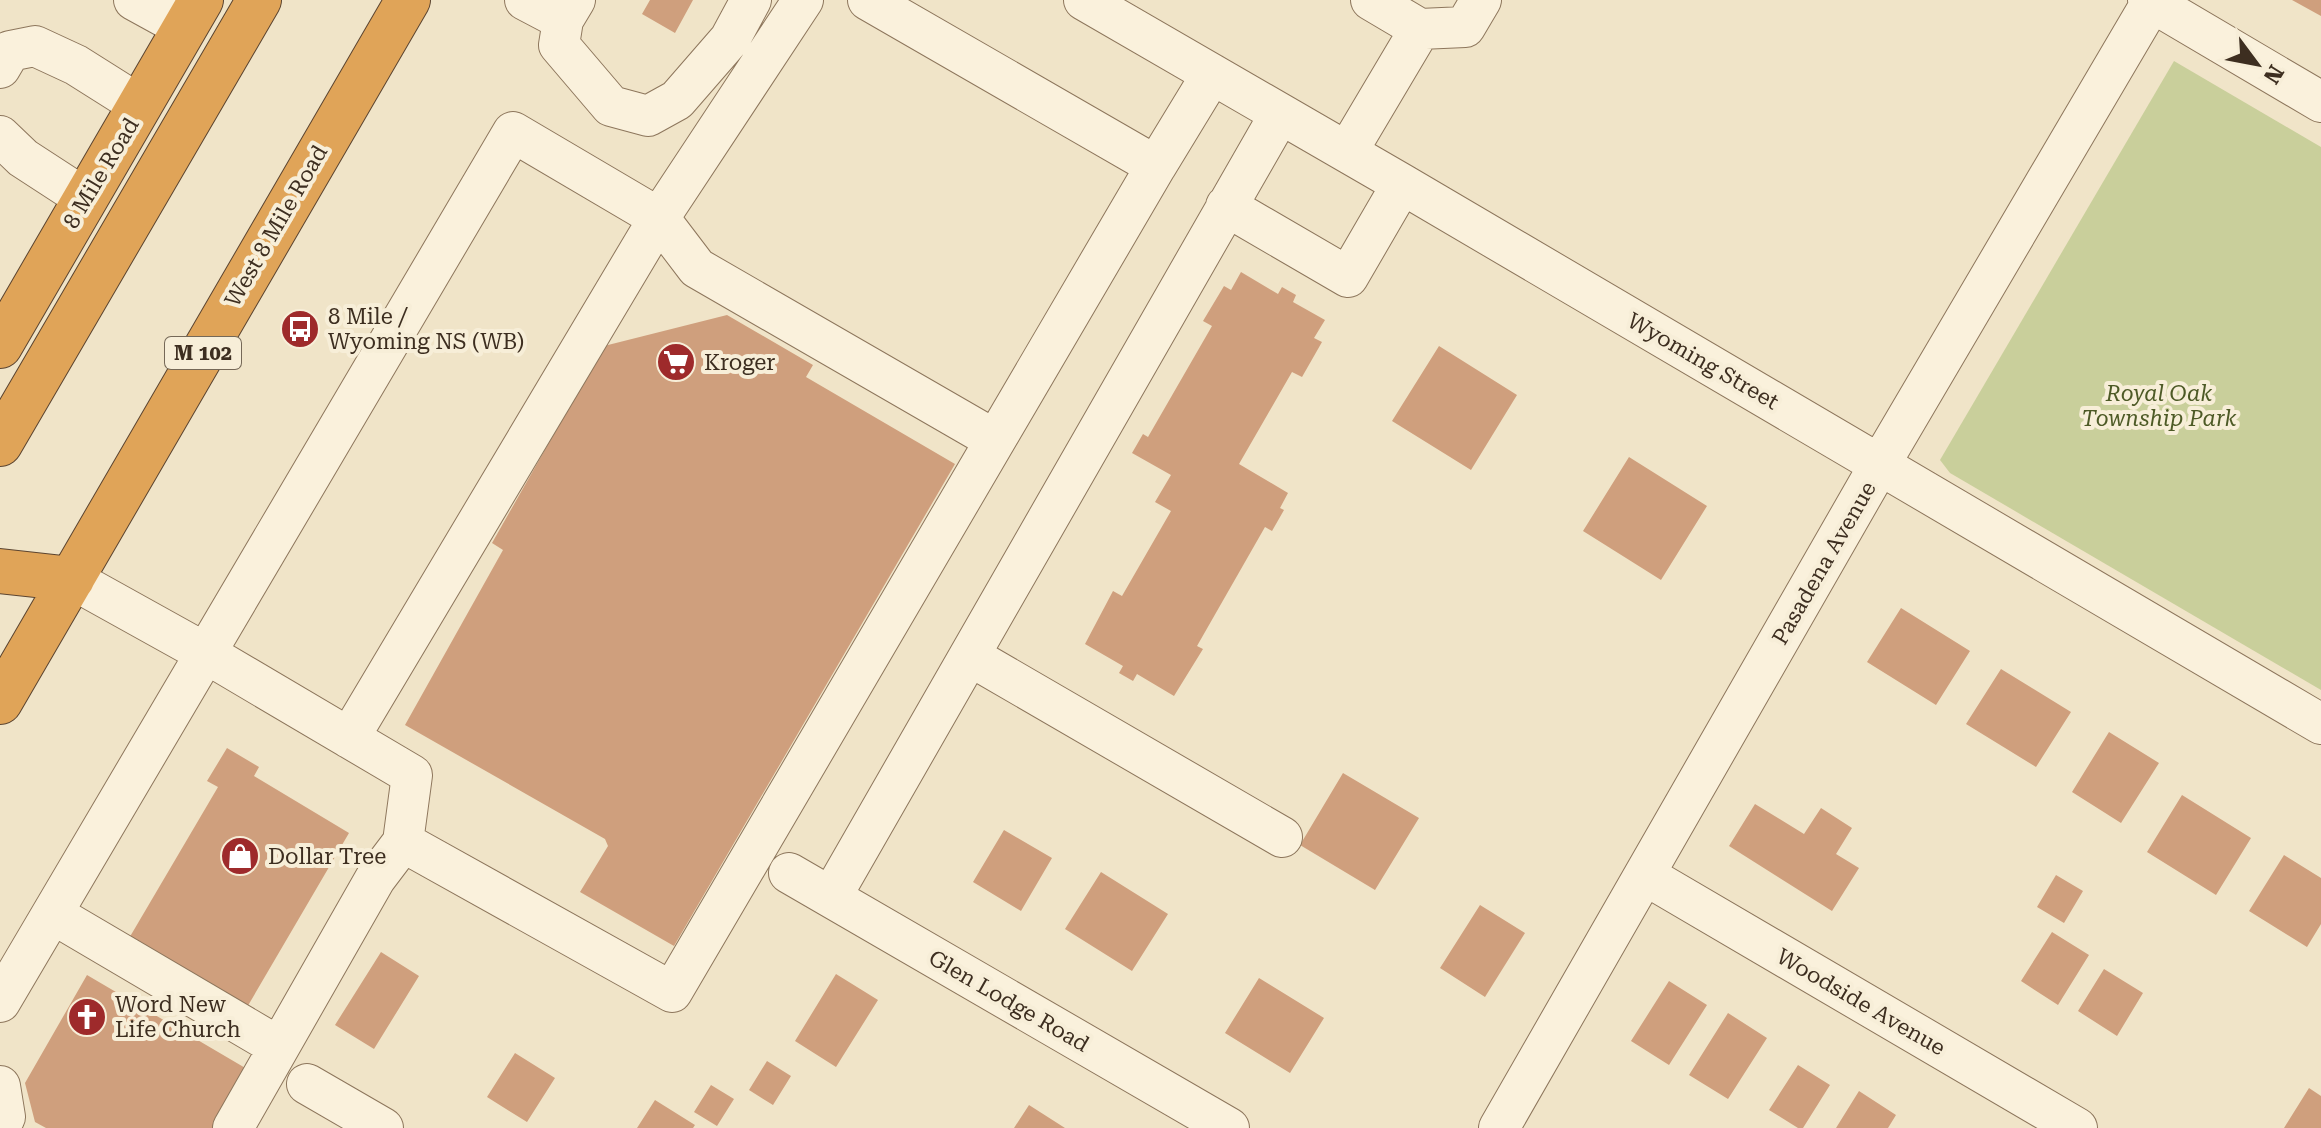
<svg xmlns="http://www.w3.org/2000/svg" width="2321" height="1128" font-family="'Roboto Serif',serif">
  <style>
    .green { fill: #c9cf9b }
    .building { fill: #cf9f7d }
    .lines { fill: none; stroke-linecap: round; stroke-linejoin: round }
    .minor-casing { stroke: #8d765c; stroke-width: 42 }
    .highway-casing { stroke: #5b4430; stroke-width: 46 }
    .minor { stroke: #faf1dc; stroke-width: 40 }
    .highway { stroke: #e0a458; stroke-width: 44 }
    .labels { text-anchor: middle; dominant-baseline: central; stroke-width: 8; stroke-linejoin: round; paint-order: stroke }
    .shield { fill: #f7eed8; stroke: #756857; stroke-width: 2 }
    .shield-label { font-size: 20px; font-weight: bold; fill: #3d2e20 }
    .street-label { font-size: 22px; fill: #3d2e20; stroke: #f7eed8 }
    .poi-label { font-size: 22px; fill: #3d2e20; stroke: #f7eed8; text-anchor: start }
    .park-label { font-size: 22px; font-style: italic; fill: #4d5a26; stroke: #f7eed8 }
  </style>
  <rect width="100%" height="100%" fill="#f0e4c8"/>
  <path class="green" d="M 2174,61 L 2321,147 L 2321,690 L 1950,473 L 1940,460 Z"/>
  <path class="building" d="M 650,0 L 693,0 L 675,33 L 642,14 Z
    M 2292,0 L 2321,0 L 2321,16 Z
    M 1241,272 L 1278,294 L 1282,287 L 1296,295 L 1293,302 L 1325,320 L 1314,338 L 1322,342 L 1302,377 L 1292,372 L 1239,464 L 1288,493 L 1280,508 L 1284,510 L 1272,531 L 1265,527 L 1197,646 L 1203,649 L 1174,696 L 1137,674 L 1133,681 L 1119,673 L 1123,666 L 1085,644 L 1113,591 L 1122,596 L 1171,511 L 1155,502 L 1171,475 L 1132,453 L 1143,434 L 1148,437 L 1212,326 L 1203,321 L 1224,286 L 1231,290 Z
    M 727,315 L 813,365 L 806,377 L 955,464 L 674,946 L 580,892 L 608,846 L 605,839 L 405,725 L 503,550 L 492,543 L 604,346 Z
    M 1439,346 L 1517,395 L 1471,470 L 1392,421 Z
    M 1629,457 L 1707,506 L 1661,580 L 1583,531 Z
    M 1901,608 L 1970,651 L 1936,705 L 1867,662 Z
    M 2001,669 L 2071,712 L 2036,767 L 1966,724 Z
    M 2109,732 L 2159,763 L 2121,823 L 2072,792 Z
    M 227,748 L 259,767 L 254,776 L 349,833 L 246,1009 L 128,940 L 218,787 L 207,781 Z
    M 1343,773 L 1419,818 L 1375,890 L 1300,845 Z
    M 2182,795 L 2251,838 L 2216,895 L 2147,852 Z
    M 1755,804 L 1804,834 L 1821,808 L 1852,828 L 1836,854 L 1859,868 L 1832,911 L 1729,846 Z
    M 1004,830 L 1052,858 L 1021,911 L 973,882 Z
    M 2284,855 L 2321,878 L 2321,924 L 2307,947 L 2249,911 Z
    M 1101,872 L 1168,914 L 1132,971 L 1065,929 Z
    M 2056,875 L 2083,891 L 2064,923 L 2037,907 Z
    M 1480,905 L 1525,933 L 1485,997 L 1440,968 Z
    M 2052,932 L 2089,955 L 2058,1005 L 2021,981 Z
    M 381,952 L 419,976 L 374,1049 L 335,1025 Z
    M 2104,969 L 2143,993 L 2117,1036 L 2078,1011 Z
    M 836,974 L 878,1000 L 836,1067 L 795,1041 Z
    M 87,975 L 247,1069 L 213,1128 L 46,1128 L 35,1122 L 25,1083 Z
    M 1259,978 L 1324,1018 L 1290,1073 L 1225,1033 Z
    M 1669,981 L 1707,1005 L 1669,1065 L 1631,1041 Z
    M 1728,1013 L 1767,1038 L 1728,1099 L 1689,1075 Z
    M 515,1053 L 555,1078 L 527,1122 L 487,1097 Z
    M 767,1061 L 791,1076 L 773,1105 L 749,1090 Z
    M 1798,1065 L 1830,1085 L 1803,1128 L 1798,1128 L 1769,1110 Z
    M 711,1085 L 734,1099 L 717,1126 L 694,1112 Z
    M 2309,1088 L 2321,1096 L 2321,1128 L 2284,1128 Z
    M 1859,1091 L 1896,1115 L 1888,1128 L 1836,1128 Z
    M 655,1100 L 695,1125 L 693,1128 L 637,1128 Z
    M 1029,1105 L 1065,1128 L 1014,1128 Z"/>
  <g class="lines">
    <defs>
      <path id="minor" d="M 134,0 L 185,28
        M 525,0 L 563,20
        M 575,0 L 563,20 L 559,45 L 611,106 L 648,116 L 677,100 L 730,39 L 751,0
        M 1084,0 L 1402,184 L 2321,724
        M 2148,0 L 2321,102
        M 1420,29 L 1465,27 L 1481,0
        M 0,68 L 10,51 L 35,46 L 76,65 L 141,106
        M 0,136 L 23,158 L 86,199
        M 1347,152 L 1420,29 L 1371,0
        M 1156,166 L 1212,74
        M 1226,206 L 1348,277 L 1402,184
        M 72,579 L 207,654 L 412,775 L 403,842 L 672,992 L 1156,166 L 868,0
        M 970,656 L 1282,837
        M 349,738 L 659,218 L 697,268 L 995,440
        M 789,873 L 1229,1128
        M 1645,875 L 2077,1128
        M 831,897 L 1280,114
        M 53,914 L 279,1047
        M 0,1002 L 513,132 L 659,218 L 803,0
        M 307,1084 L 383,1128
        M 0,1086 L 5,1117 L 0,1126
        M 233,1128 L 375,879 L 403,842
        M 1499,1128 L 1880,464 L 2153,0"/>
      <path id="highway" d="M 0,346 L 201,0
        M 0,444 L 259,0
        M 0,571 L 72,579
        M 0,702 L 408,0"/>
    </defs>
    <use href="#minor" class="minor-casing"/>
    <use href="#highway" class="highway-casing"/>
    <use href="#minor" class="minor"/>
    <use href="#highway" class="highway"/>
  </g>
  <defs>
    <symbol id="bus-disc" viewBox="-11 -11 22 22"><circle r="9.5" fill="#9e2a2b" stroke="#f7eed8"/><path d="M-5-6H5V4H4V6H2V4H-2V6H-4V4H-5ZM-3.5-4V0h7V-4ZM-3.5 1.2v1.5H-2V1.2ZM2 1.2v1.5H3.5V1.2Z" fill="#fff"/></symbol>
    <symbol id="supermarket-disc" viewBox="-11 -11 22 22"><circle r="9.5" fill="#9e2a2b" stroke="#f7eed8"/><path d="M-6-5.5h2.5l.6 2H6L4.5 2H-2.5L-4.4-4H-6ZM-1.5 3.2a1.3 1.3 0 1 0 .1 0ZM3 3.2a1.3 1.3 0 1 0 .1 0Z" fill="#fff"/></symbol>
    <symbol id="shop-disc" viewBox="-11 -11 22 22"><circle r="9.5" fill="#9e2a2b" stroke="#f7eed8"/><path d="M-5-2.5h2.3a2.7 3.5 0 0 1 5.4 0H5L5.5 6h-11ZM-1.5-2.5h3a1.5 2.3 0 0 0-3 0Z" fill="#fff"/></symbol>
    <symbol id="church-disc" viewBox="-11 -11 22 22"><circle r="9.5" fill="#9e2a2b" stroke="#f7eed8"/><path d="M-1.2-6h2.4v3.5h3.3v2.4h-3.3V6h-2.4V-.1h-3.3v-2.4h3.3Z" fill="#fff"/></symbol>
  </defs>
  <g fill-rule="evenodd">
    <use href="#bus-disc" x="278" y="307" width="44" height="44"/>
    <use href="#supermarket-disc" x="654" y="340" width="44" height="44"/>
    <use href="#shop-disc" x="218" y="834" width="44" height="44"/>
    <use href="#church-disc" x="65" y="995" width="44" height="44"/>
  </g>
  <g class="labels">
    <rect class="shield" x="165" y="337" width="76" height="32" rx="6"/>
    <g class="shield-label">
      <text x="203" y="353">M 102</text>
    </g>
    <g class="street-label">
      <text transform="translate(101 173) rotate(-59)">8 Mile Road</text>
      <text transform="translate(276 226) rotate(-60)">West 8 Mile Road</text>
      <text transform="translate(1703 361) rotate(30)">Wyoming Street</text>
      <text transform="translate(1824 563) rotate(-60)">Pasadena Avenue</text>
      <text transform="translate(1009 1001) rotate(30)">Glen Lodge Road</text>
      <text transform="translate(1861 1002) rotate(30)">Woodside Avenue</text>
    </g>
    <g class="poi-label">
      <text x="328" y="316">8 Mile /<tspan x="328" dy="25">Wyoming NS (WB)</tspan></text>
      <text x="704" y="362">Kroger</text>
      <text x="268" y="856">Dollar Tree</text>
      <text x="115" y="1004">Word New<tspan x="115" dy="25">Life Church</tspan></text>
    </g>
    <g class="park-label">
      <text x="2159" y="393">Royal Oak<tspan x="2159" dy="25">Township Park</tspan></text>
    </g>
  </g>
  <g transform="translate(2257 64) rotate(122)" stroke="#f7eed8" stroke-width="6" paint-order="stroke">
  <path d="M0-6L14 30L0 20L-14 30Z" fill="#3d2e20"/>
  <text y="-12" font-size="22" font-weight="bold" text-anchor="middle" fill="#3d2e20">N</text>
  </g>
</svg>
